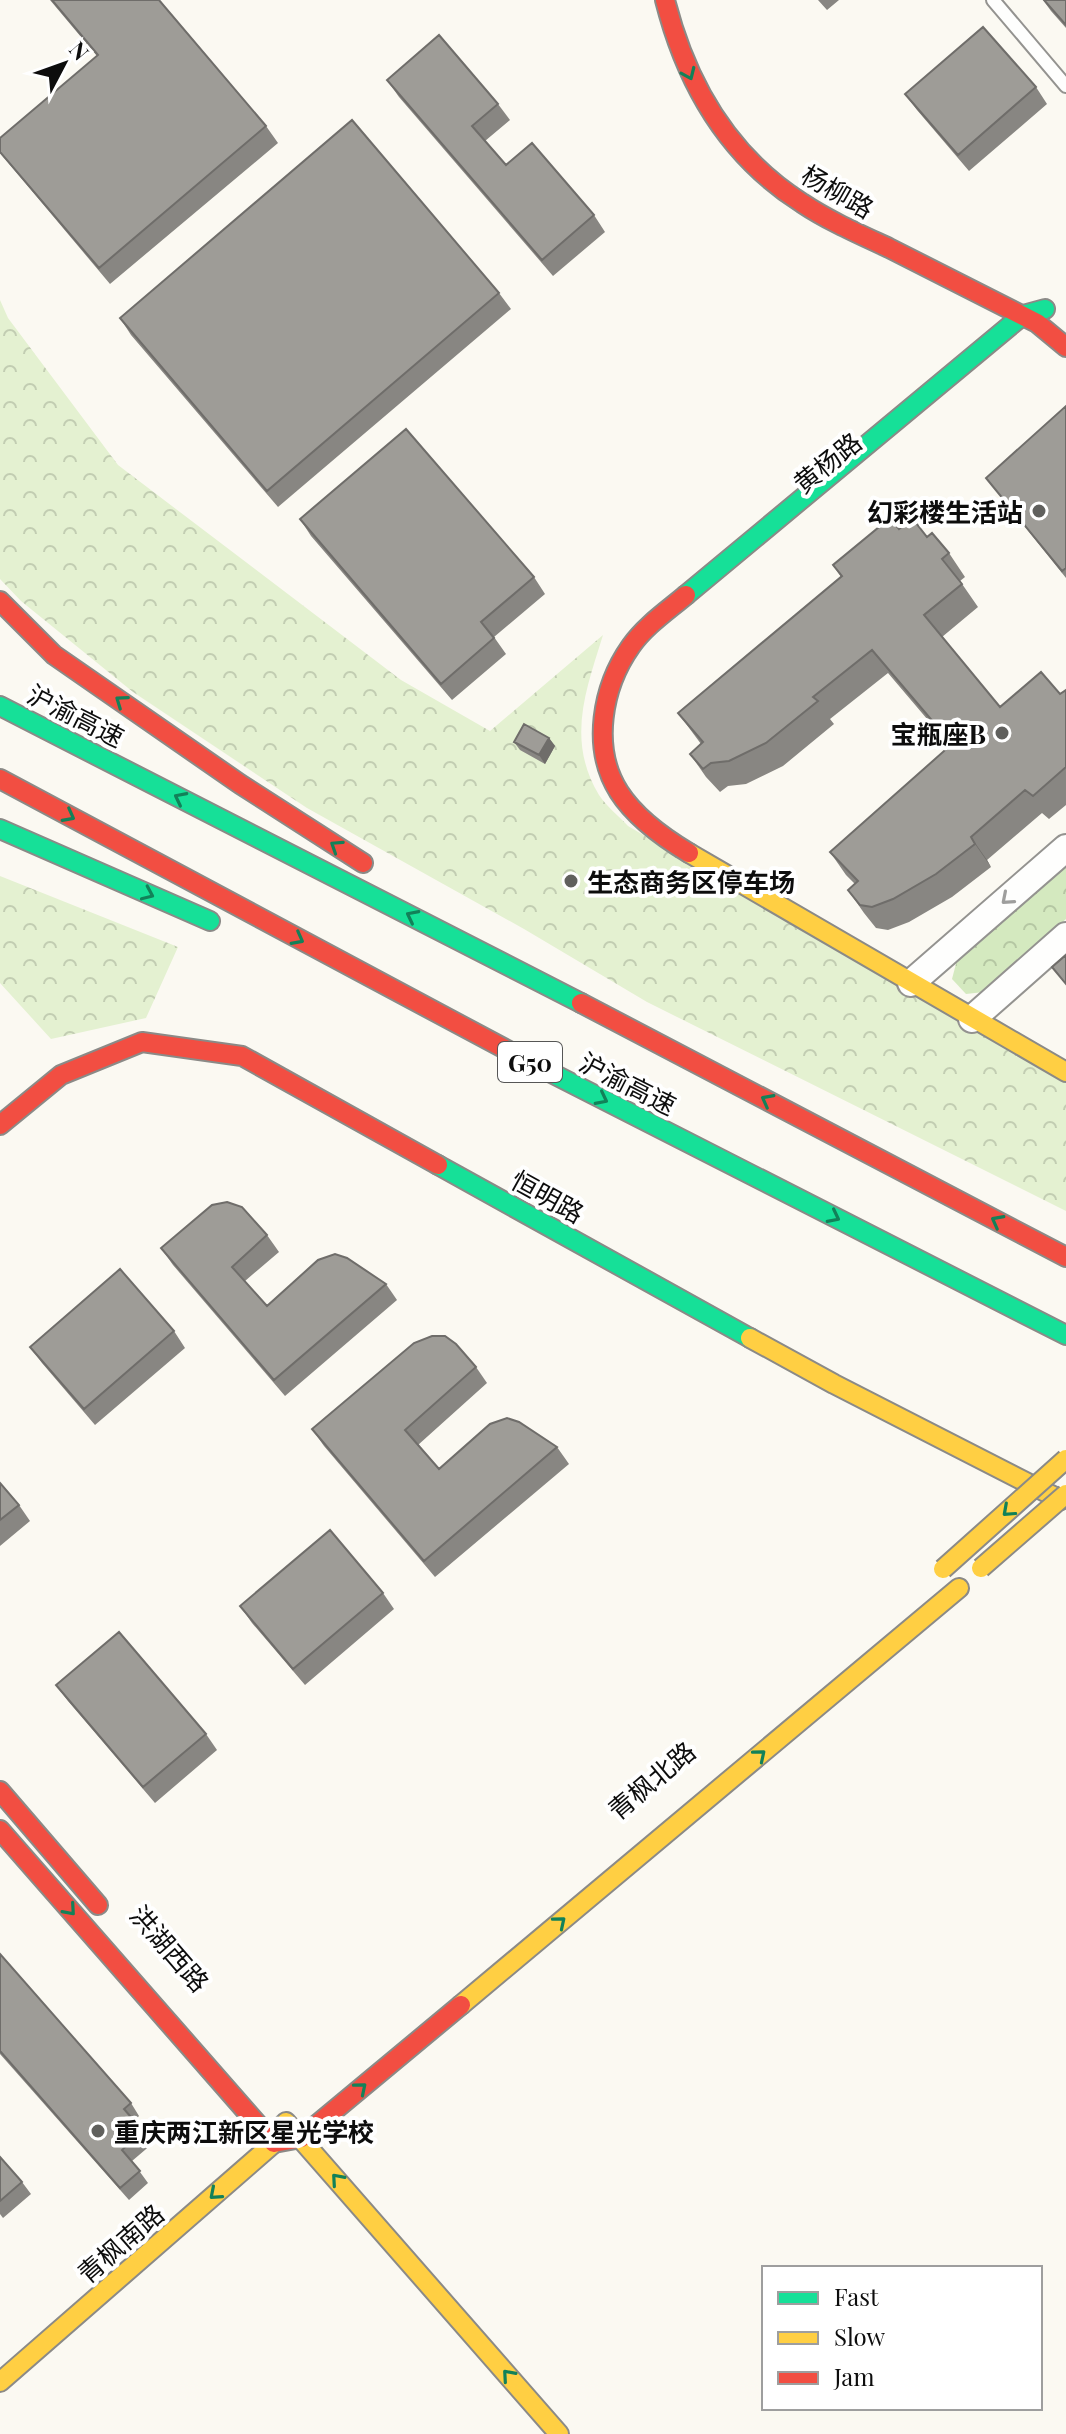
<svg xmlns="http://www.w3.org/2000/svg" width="1066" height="2434" font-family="'Playfair Display','Noto Sans SC',serif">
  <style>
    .forest { fill: url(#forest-crowns) }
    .park { fill: url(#park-crowns) }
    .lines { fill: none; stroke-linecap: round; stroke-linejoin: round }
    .lane-casing { stroke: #949390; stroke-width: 16 }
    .street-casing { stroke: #949390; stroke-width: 30 }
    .fast-casing { stroke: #8b8a87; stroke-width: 22 }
    .slow-casing { stroke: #8b8a87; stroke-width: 22 }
    .jam-casing { stroke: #8b8a87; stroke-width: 22 }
    .lane { stroke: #fefefd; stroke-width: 12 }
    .street { stroke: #fefefd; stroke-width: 26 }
    .fast { stroke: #16e098; stroke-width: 18 }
    .slow { stroke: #ffcf43; stroke-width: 18 }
    .jam { stroke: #f24e42; stroke-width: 18 }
    .slow-bridge-casing { stroke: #8b8a87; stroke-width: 22; stroke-linecap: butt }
    .slow-bridge { stroke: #ffcf43; stroke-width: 18 }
    .wall { fill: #888682 }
    .shaded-wall { fill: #6f6d6a }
    .building { fill: #9e9c97; stroke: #6f6d6a; stroke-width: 2 }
    .oneway { stroke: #128159 }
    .oneway2 { stroke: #9e9e9d }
    .poi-dot { fill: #60605d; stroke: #fff; stroke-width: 3 }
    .labels { text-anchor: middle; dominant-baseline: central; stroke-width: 8; stroke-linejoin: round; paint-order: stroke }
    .shield { fill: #fff; stroke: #565656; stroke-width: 2 }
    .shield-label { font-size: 24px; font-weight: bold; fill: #0d0d0d }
    .street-label { font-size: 26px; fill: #0d0d0d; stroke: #fff }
    .poi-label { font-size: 26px; font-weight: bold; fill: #0d0d0d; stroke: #fff; text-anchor: end }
  </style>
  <defs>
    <pattern id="forest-crowns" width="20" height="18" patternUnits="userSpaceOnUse" patternTransform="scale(2)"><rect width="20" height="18" fill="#d4e9bf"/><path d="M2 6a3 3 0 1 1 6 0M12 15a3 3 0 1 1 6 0" fill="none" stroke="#b5c7a3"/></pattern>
    <pattern id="park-crowns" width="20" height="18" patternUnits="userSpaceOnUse" patternTransform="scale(2)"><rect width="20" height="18" fill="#e4f1d1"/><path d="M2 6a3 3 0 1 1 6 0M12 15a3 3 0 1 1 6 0" fill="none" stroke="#c2cdb2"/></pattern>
  </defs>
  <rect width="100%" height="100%" fill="#fbf9f2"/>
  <path class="forest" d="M 1066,865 L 1066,919 L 984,992 L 966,994 L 952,979 L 957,960 Z"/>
  <path class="park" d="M 0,300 L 8,318 L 118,465 L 401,680 L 490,731 L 603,635 C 586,690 566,740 599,795 C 606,806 619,816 628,826 L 1066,1083 L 1066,1211 L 647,1002 L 524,929 L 307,808 L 133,692 L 21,601 L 0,579 Z
    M 0,876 L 178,947 L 146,1018 L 51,1039 L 0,983 Z"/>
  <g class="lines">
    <defs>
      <path id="lane" d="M 993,0 L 1066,86"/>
      <path id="street" d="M 911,983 L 1066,848
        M 972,1019 L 1066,936"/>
      <path id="fast" d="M 686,595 L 1023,315 L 1045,309
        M 0,706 L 581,1003
        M 0,829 L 210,921
        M 522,1058 L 1066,1335
        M 438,1165 L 750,1338"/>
      <path id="slow" d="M 689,853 L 1066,1072
        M 750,1338 L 834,1384 L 1061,1500
        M 461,2005 L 959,1588
        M 286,2122 L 559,2434
        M 0,2382 L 274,2143 L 284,2124"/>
      <path id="jam" d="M 665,0 C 686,83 728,156 802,203 C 829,221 859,234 889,248 C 939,273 988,298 1037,323 L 1066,347
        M 686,595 C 667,611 645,626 631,646 C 602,687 591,748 619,792 C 635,817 664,838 689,853
        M 0,601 L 54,655 L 240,784 L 363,863
        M 0,779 L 522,1058
        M 581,1003 L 1066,1257
        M 0,1125 L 61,1075 L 142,1042 L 242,1056 L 438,1165
        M 0,1791 L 98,1905
        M 0,1830 L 274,2143 L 301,2138 L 461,2005"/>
    </defs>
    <use href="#lane" class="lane-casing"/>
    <use href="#street" class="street-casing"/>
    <use href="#fast" class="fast-casing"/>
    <use href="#slow" class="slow-casing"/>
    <use href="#jam" class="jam-casing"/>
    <use href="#lane" class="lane"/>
    <use href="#street" class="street"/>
    <use href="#fast" class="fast"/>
    <use href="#slow" class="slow"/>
    <use href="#jam" class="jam"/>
    <defs>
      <path id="slow-bridge" d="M 981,1568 L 1066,1494
        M 943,1569 L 1066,1459"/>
    </defs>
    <use href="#slow-bridge" class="slow-bridge-casing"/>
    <use href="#slow-bridge" class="slow-bridge"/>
  </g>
  <path class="wall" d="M 50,0 L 159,0 L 266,126 L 278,143 L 110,284 L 0,153 L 0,138 L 97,56 Z
    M 818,0 L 839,0 L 827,10 Z
    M 1043,0 L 1066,0 L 1066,28 L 1051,11 Z
    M 387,80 L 498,104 L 510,120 L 485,141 L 506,165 L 594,215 L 605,232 L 553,276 L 399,97 Z
    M 1036,87 L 1047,104 L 969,171 L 917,110 L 905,94 Z
    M 499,293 L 511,309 L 278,507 L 131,335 L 120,318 Z
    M 1066,406 L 1066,578 L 986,478 Z
    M 300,519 L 534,577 L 545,594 L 494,637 L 506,654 L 452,700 L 311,536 Z
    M 899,529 L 927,537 L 949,553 L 965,577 L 960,581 L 978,607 L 942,637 L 1000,707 L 1060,694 L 1066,690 L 1066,805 L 1049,819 L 1042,813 L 987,860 L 991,867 L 952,897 L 909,922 L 888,930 L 876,928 L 864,913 L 848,890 L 855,884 L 846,875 L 830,852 L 950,746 L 888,673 L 830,719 L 834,724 L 783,766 L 746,784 L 728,786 L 720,792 L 706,777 L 690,754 L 701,744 L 678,713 L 841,577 L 833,565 Z
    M 549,738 L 555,746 L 545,764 L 520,750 L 514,742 Z
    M 267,1235 L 279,1252 L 245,1281 L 267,1306 L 386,1284 L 397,1300 L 285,1396 L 173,1265 L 161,1248 Z
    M 174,1331 L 185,1348 L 95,1425 L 42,1363 L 30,1347 Z
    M 476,1367 L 487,1383 L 418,1445 L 439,1469 L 557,1447 L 569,1464 L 435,1577 L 324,1446 L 312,1429 Z
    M 0,1483 L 19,1505 L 30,1521 L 0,1546 Z
    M 383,1593 L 394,1609 L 305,1685 L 252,1623 L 240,1606 Z
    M 56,1685 L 206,1734 L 217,1750 L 155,1803 L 68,1701 Z
    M 0,1954 L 131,2103 L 139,2116 L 134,2121 L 152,2144 L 132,2161 L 148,2183 L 129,2200 L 0,2054 Z
    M 0,2157 L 22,2182 L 31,2194 L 3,2218 L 0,2214 Z"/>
  <path class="shaded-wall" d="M 549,738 L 555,746 L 545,764 L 539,755 Z
    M 971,837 L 987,860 L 991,867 L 975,844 Z"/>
  <path class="building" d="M 52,0 L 159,0 L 266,126 L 99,268 L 0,152 L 0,138 L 98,55 Z
    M 1044,0 L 1066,0 L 1066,25 Z
    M 983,27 L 1036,87 L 958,155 L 905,94 Z
    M 439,35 L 498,104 L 472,126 L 506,165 L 532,143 L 594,215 L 542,260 L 387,80 Z
    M 352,120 L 499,293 L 267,491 L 120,318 Z
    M 1066,406 L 1066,568 L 1062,571 L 986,478 Z
    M 406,429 L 534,577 L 481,622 L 494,638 L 441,684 L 300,519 Z
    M 890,518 L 899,529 L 912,518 L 927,537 L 932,533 L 949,553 L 942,559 L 962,584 L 924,615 L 1000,707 L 1041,672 L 1060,694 L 1066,690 L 1066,767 L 1033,796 L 1025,790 L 971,837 L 975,844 L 936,874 L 893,899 L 872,907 L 860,905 L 848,890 L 858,881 L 830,852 L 952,744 L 872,650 L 813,697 L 818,701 L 766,743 L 729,761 L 711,763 L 703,769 L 690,754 L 703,742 L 678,713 L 842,576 L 833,565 Z
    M 524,724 L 549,738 L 539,755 L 514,742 Z
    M 1066,955 L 1066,984 L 1052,967 Z
    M 227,1202 L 242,1207 L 267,1235 L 232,1267 L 267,1306 L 318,1260 L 335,1254 L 347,1258 L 386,1284 L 274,1380 L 161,1248 L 212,1205 Z
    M 120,1269 L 174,1331 L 84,1409 L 30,1347 Z
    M 432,1336 L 445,1336 L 456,1344 L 476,1367 L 405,1430 L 439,1469 L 490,1424 L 507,1418 L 519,1422 L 557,1447 L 424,1561 L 312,1429 L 414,1343 Z
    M 0,1483 L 19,1505 L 0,1520 Z
    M 330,1530 L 383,1593 L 293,1669 L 240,1606 Z
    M 119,1632 L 206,1734 L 143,1787 L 56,1685 Z
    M 0,1954 L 131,2103 L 124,2109 L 143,2131 L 122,2150 L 140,2171 L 120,2188 L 0,2051 Z
    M 0,2157 L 22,2182 L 0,2201 Z"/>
  <defs><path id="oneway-chevron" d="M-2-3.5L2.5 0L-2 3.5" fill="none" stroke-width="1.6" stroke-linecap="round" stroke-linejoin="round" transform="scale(2)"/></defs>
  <g class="oneway">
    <use href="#oneway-chevron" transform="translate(689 74) rotate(66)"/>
    <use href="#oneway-chevron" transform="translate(121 701) rotate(-145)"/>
    <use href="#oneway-chevron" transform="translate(180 798) rotate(-153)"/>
    <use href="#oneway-chevron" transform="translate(69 816) rotate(28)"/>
    <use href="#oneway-chevron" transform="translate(336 846) rotate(-147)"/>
    <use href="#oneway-chevron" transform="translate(148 894) rotate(24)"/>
    <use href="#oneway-chevron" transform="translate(412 916) rotate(-153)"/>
    <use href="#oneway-chevron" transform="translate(298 939) rotate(28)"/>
    <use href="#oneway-chevron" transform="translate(602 1099) rotate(27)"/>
    <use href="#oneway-chevron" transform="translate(767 1100) rotate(-152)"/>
    <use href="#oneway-chevron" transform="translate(834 1217) rotate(27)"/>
    <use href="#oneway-chevron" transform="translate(997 1221) rotate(-152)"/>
    <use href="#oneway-chevron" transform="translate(1008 1511) rotate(138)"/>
    <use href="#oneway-chevron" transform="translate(760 1755) rotate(-40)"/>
    <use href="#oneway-chevron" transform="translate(70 1910) rotate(49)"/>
    <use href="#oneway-chevron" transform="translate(560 1922) rotate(-40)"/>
    <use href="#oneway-chevron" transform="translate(361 2088) rotate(-40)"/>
    <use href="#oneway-chevron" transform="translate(337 2179) rotate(-131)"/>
    <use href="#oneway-chevron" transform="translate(215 2194) rotate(139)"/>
    <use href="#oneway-chevron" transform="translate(508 2375) rotate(-131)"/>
  </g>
  <use class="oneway2" href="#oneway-chevron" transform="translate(1007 899) rotate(139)"/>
  <g class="poi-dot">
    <circle cx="1039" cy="511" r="8"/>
    <circle cx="1002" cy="733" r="8"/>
    <circle cx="571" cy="881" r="8"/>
    <circle cx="98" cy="2131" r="8"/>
  </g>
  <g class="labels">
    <rect class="shield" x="498" y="1042" width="64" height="40" rx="6"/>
    <g class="shield-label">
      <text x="530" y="1062">G50</text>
    </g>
    <g class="street-label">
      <text transform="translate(838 191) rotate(30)">杨柳路</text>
      <text transform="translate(827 462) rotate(-39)">黄杨路</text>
      <text transform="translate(76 715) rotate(27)">沪渝高速</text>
      <text transform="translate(628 1083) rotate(27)">沪渝高速</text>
      <text transform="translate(548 1196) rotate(29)">恒明路</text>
      <text transform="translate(651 1780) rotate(-40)">青枫北路</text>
      <text transform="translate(170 1948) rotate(49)">洪湖西路</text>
      <text transform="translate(120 2243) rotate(-41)">青枫南路</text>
    </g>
    <g class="poi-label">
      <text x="1023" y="511">幻彩楼生活站</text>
      <text x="986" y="733">宝瓶座B</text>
      <text x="587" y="881" text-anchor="start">生态商务区停车场</text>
      <text x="114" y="2131" text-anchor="start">重庆两江新区星光学校</text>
    </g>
  </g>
  <rect x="762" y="2266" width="280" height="144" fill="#ffffff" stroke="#9e9e9e" stroke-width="2"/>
  <rect x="778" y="2292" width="40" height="12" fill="#16e098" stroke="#9e9e9e" stroke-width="2"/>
  <text x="834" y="2306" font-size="24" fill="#0d0d0d">Fast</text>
  <rect x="778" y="2332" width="40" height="12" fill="#ffcf43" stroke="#9e9e9e" stroke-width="2"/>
  <text x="834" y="2346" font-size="24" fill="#0d0d0d">Slow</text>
  <rect x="778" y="2372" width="40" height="12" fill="#f24e42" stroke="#9e9e9e" stroke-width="2"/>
  <text x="834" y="2386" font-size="24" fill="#0d0d0d">Jam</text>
  <g transform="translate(64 64) rotate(49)" stroke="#ffffff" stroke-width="6" paint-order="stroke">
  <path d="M0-6L14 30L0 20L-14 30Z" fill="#0d0d0d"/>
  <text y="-12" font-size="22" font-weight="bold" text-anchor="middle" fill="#0d0d0d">N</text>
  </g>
</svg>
